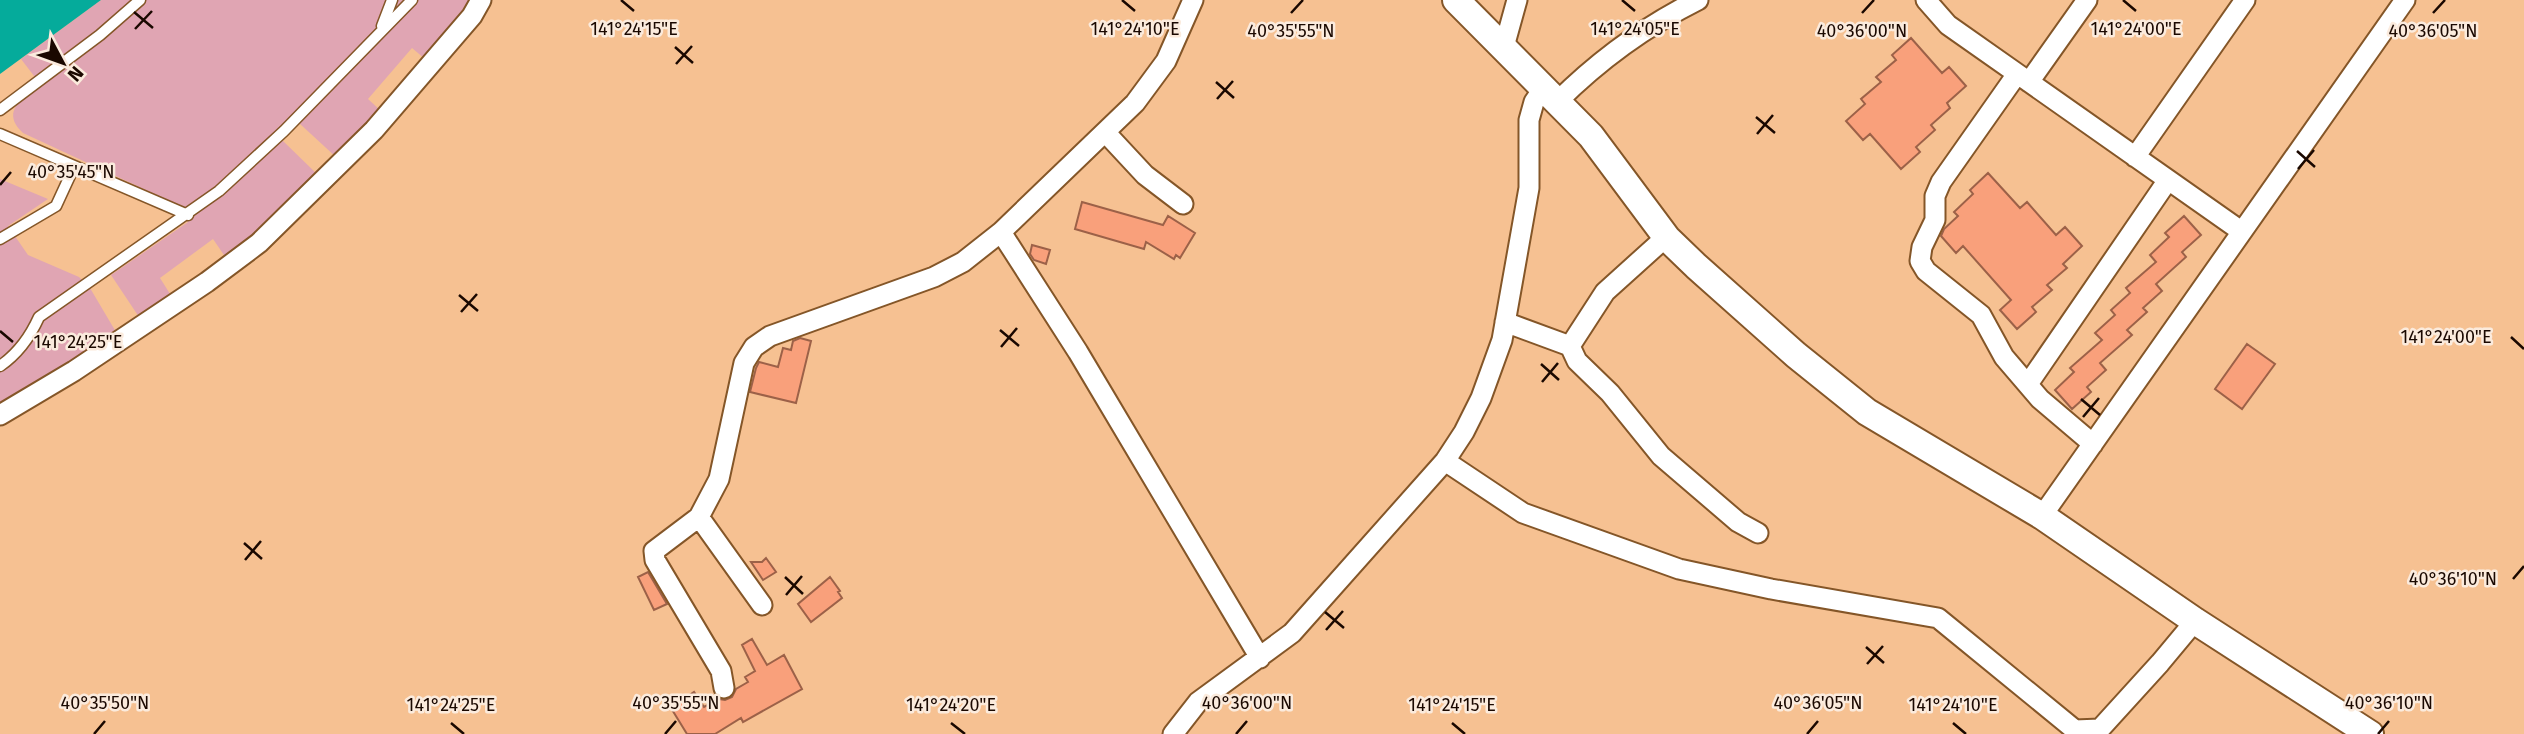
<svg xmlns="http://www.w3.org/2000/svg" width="2524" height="734" font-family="'Fira Sans',sans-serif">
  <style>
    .green { fill: #e0a5b3 }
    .water { fill: #05ab9b }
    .building { fill: #f9a07b; stroke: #9c6148; stroke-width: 2 }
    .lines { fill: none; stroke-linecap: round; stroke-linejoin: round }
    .lane-casing { stroke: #845628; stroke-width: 13 }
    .street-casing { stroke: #845628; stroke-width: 23 }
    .secondary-casing { stroke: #845628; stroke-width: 30 }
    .lane { stroke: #fff; stroke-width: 10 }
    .street { stroke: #fff; stroke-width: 19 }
    .secondary { stroke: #fff; stroke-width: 26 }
    .ticks { fill: none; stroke: #1a0800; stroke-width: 2.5 }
    .ticks-label { font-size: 18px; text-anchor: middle; fill: #1a0800; stroke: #fbebdd; stroke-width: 5; stroke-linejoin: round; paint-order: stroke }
  </style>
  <rect width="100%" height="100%" fill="#f6c192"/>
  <path class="green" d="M 101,0 L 471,0 L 425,59 L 412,48 L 368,99 L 381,111 L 337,158 L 299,123 L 282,140 L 319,176 L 226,258 L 213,239 L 160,278 L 172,297 L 139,317 L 111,275 L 188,222 L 176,204 L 23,133 C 0,112 22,98 41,85 L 21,59 Z
    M 0,179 L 48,199 L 8,226 L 28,255 L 79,277 L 90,288 L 116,332 L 0,406 Z"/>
  <path class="water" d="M 0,0 L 101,0 L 0,74 Z"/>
  <path class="building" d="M 1911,38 L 1942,73 L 1949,67 L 1966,86 L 1947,103 L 1950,108 L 1931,125 L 1935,130 L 1916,147 L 1920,152 L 1901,169 L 1870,134 L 1863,140 L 1846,121 L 1865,104 L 1861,99 L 1881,82 L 1876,77 L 1896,60 L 1892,55 Z
    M 1988,173 L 2020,208 L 2027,202 L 2056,235 L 2065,227 L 2082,246 L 2063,264 L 2067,268 L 2047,285 L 2052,290 L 2032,307 L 2036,312 L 2017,329 L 2000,310 L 2011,300 L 1963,246 L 1956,253 L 1941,236 L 1944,229 L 1958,216 L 1954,212 L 1973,194 L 1970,190 Z
    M 1082,202 L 1163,225 L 1168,216 L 1195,233 L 1180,258 L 1176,255 L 1174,259 L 1146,242 L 1144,249 L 1075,229 Z
    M 2184,216 L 2201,235 L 2182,252 L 2186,257 L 2156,284 L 2162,291 L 2143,308 L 2147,312 L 2127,330 L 2132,335 L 2100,363 L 2106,370 L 2087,387 L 2091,392 L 2072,409 L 2055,390 L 2074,372 L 2070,368 L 2102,340 L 2095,333 L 2115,315 L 2111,310 L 2130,293 L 2126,288 L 2156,262 L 2150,255 L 2169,237 L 2165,233 Z
    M 1032,245 L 1050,250 L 1046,264 L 1034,260 L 1030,254 Z
    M 800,338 L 811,341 L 796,403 L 750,392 L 756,368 L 759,362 L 778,367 L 783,348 L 791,350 L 793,341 Z
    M 2247,344 L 2275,364 L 2242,409 L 2215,389 Z
    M 766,558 L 776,572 L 763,580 L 751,562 L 762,562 Z
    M 648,572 L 667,604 L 654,610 L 638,577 Z
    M 830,577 L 840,591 L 838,592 L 842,598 L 811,622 L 798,604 Z
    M 752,639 L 767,665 L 784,655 L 802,689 L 743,722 L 741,718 L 715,734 L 687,734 L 671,708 L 694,692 L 704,707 L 719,699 L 725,700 L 732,697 L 736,689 L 748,682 L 745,677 L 755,671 L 742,645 Z"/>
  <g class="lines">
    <defs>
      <path id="lane" d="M 382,26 L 392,0
        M 0,110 L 100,35 L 140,0
        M 0,134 L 188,215
        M 0,239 L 56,206 L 74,167
        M 0,366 C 19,353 30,337 39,317 L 219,191 L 284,131 L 412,0"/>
      <path id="street" d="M 1926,0 L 1948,25 L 2241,231
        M 1504,47 L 1517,0
        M 2017,74 L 1941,182 L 1935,196 L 1935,220 L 1922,247 L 1920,261 L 1926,271 L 1981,315 L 2004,357 L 2040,399 L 2093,444
        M 2029,82 L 2087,0
        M 1557,102 C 1598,61 1646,26 1698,0
        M 1105,132 L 1145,175 L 1183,204
        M 2135,157 L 2245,0
        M 1001,232 L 1078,352 L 1260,658
        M 1505,322 L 1570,346 L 1577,361 L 1610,393 L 1661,456 L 1738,522 L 1758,533
        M 1570,346 L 1605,292 L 1666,237
        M 2028,384 L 2168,180
        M 0,415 L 74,371 L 207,282 L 259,243 L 374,130 L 472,16 L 481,0
        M 1445,461 L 1523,513 L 1679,569 L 1771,589 L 1938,618 L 2075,730 L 2100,729 L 2160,663 L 2195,621
        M 2042,516 L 2405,0
        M 699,517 L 654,551 L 655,560 L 721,671 L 724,688
        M 762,605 L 699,517 L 719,479 L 744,363 L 754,347 L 770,336 L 934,277 L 963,262 L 1001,232 L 1135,103 L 1166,61 L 1193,0
        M 1173,734 L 1198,702 L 1292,633 L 1445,461 L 1464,432 L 1481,398 L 1502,340 L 1529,188 L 1529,120 L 1534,102 L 1543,89"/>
      <path id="secondary" d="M 1456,0 L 1591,136 L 1667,238 L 1696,266 L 1796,355 L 1867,412 L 2042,516 L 2195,621 L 2370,734"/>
    </defs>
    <use href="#lane" class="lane-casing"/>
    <use href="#street" class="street-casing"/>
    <use href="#secondary" class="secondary-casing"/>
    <use href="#lane" class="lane"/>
    <use href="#street" class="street"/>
    <use href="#secondary" class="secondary"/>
  </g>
  <path class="ticks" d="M 621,0 L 634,11M 1122,0 L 1135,11M 1622,0 L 1635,11M 2123,0 L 2136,11M 134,12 L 153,28M 1291,13 L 1303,0M 1862,13 L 1874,0M 2433,13 L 2445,0M 135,29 L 152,11M 675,47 L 693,63M 676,64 L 692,46M 1216,82 L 1234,98M 1217,99 L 1233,81M 1756,117 L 1775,133M 1757,134 L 1773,115M 2297,151 L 2315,167M 2298,169 L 2314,150M 0,185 L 11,172M 459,295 L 478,311M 461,312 L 477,294M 1000,330 L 1019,346M 0,331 L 13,342M 2511,337 L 2524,349M 1001,347 L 1017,328M 1541,364 L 1559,380M 1542,382 L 1558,363M 2081,399 L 2100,415M 2083,417 L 2099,398M 244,543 L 262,559M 245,560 L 261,541M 785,577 L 803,594M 2513,579 L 2524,566M 786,595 L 802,576M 1325,612 L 1344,628M 1326,630 L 1343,611M 1866,647 L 1884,663M 1867,664 L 1883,646M 451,723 L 464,734M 951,723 L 965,734M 1452,723 L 1465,734M 1953,723 L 1966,734M 94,734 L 105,721M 665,734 L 676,721M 1236,734 L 1247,721M 1807,734 L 1818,721M 2378,734 L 2389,721"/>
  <g class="ticks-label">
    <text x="634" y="35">141°24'15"E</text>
    <text x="1135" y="35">141°24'10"E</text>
    <text x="1635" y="35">141°24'05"E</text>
    <text x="2136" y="35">141°24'00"E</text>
    <text x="1291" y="37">40°35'55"N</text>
    <text x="1862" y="37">40°36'00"N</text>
    <text x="2433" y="37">40°36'05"N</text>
    <text x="71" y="178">40°35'45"N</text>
    <text x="2446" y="343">141°24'00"E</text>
    <text x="78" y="348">141°24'25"E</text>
    <text x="2453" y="585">40°36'10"N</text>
    <text x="105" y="709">40°35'50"N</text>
    <text x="676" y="709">40°35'55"N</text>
    <text x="1247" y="709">40°36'00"N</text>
    <text x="1818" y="709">40°36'05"N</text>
    <text x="2389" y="709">40°36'10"N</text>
    <text x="451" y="711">141°24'25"E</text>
    <text x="951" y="711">141°24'20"E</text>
    <text x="1452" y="711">141°24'15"E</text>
    <text x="1953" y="711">141°24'10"E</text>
  </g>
  <g transform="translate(63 63) rotate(131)" stroke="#fbebdd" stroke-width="5" paint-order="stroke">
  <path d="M0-5L12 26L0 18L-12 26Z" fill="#1a0800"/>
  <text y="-10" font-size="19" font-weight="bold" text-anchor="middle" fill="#1a0800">N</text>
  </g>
</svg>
